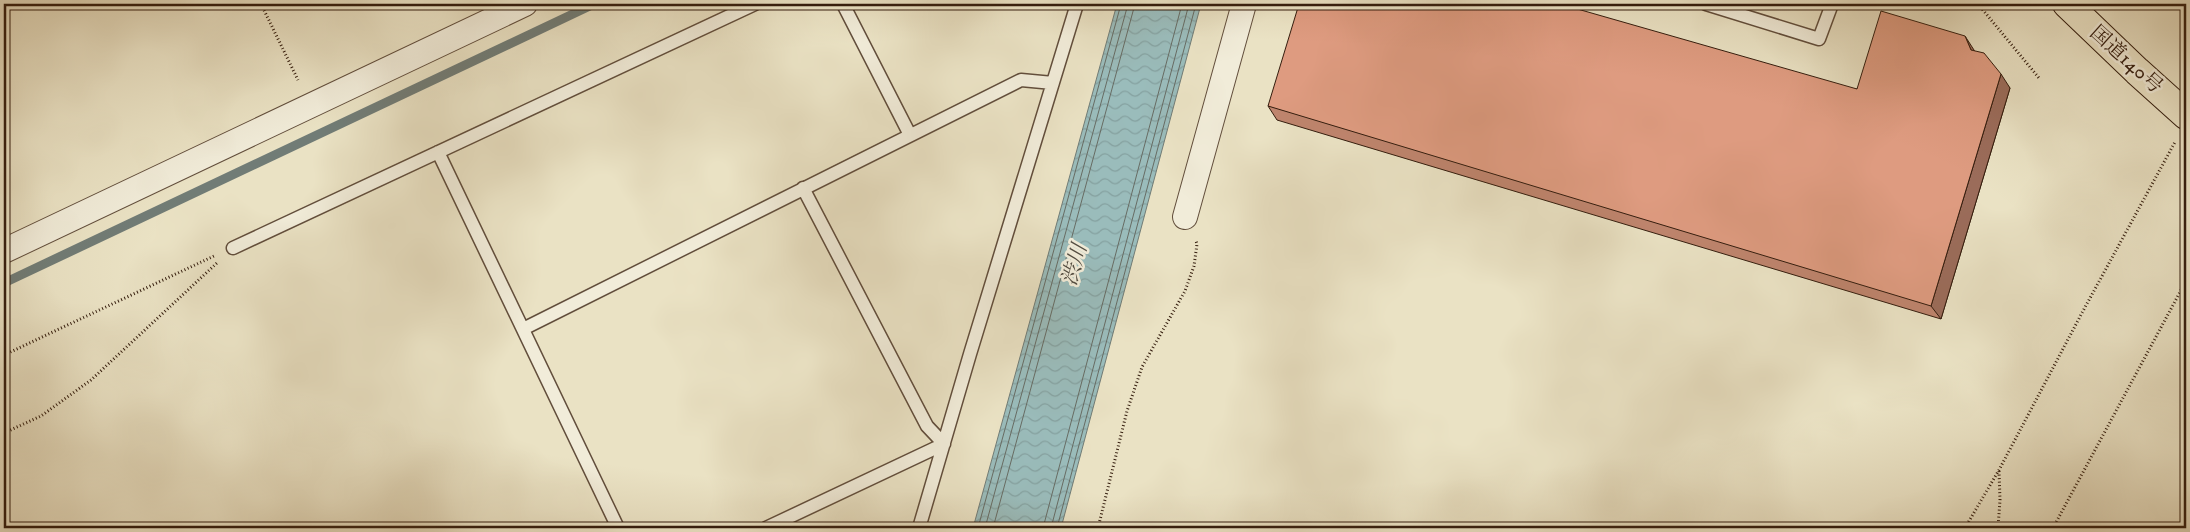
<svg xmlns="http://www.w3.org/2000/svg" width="2190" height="532" font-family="'IM FELL DW Pica','Noto Serif JP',serif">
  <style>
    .water { fill: url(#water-waves); stroke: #717c76 }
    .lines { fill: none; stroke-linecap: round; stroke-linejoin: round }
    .shore { stroke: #676c64; stroke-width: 1 }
    .stream { stroke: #717c76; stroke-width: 9 }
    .lane-casing { stroke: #624e3c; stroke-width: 15 }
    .street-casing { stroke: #624e3c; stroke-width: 26 }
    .highway-casing { stroke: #341d0e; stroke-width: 30 }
    .path { stroke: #341d0e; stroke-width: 3; stroke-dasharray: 1 2.5; stroke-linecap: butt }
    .lane { stroke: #f1ecd9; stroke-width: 12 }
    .street { stroke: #f1ecd9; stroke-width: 24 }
    .highway { stroke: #eae2c4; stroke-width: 28 }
    .wall { fill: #bf856e; stroke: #341d0e }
    .shaded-wall { fill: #9b6c5a; stroke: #341d0e }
    .building { fill: #de9b80; stroke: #341d0e }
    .labels { text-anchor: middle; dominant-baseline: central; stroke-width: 5; stroke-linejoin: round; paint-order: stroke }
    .street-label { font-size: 20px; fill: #341d0e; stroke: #f1ecd9 }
    .water-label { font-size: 21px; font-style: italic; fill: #534d42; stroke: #f1ecd9 }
  </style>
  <defs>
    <pattern id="water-waves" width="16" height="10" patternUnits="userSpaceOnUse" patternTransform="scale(1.25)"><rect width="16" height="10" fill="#9abcbb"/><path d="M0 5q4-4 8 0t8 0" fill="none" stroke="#85a1a0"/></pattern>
  </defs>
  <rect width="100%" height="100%" fill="#eae2c4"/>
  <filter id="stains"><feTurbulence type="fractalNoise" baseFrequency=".004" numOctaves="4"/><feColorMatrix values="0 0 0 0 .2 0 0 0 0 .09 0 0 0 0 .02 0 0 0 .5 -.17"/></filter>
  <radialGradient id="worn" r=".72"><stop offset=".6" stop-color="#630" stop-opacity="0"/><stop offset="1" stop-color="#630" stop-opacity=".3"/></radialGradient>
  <path class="water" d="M 1117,4 L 1201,4 L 1061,528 L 973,528 Z"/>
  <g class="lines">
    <path class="shore" d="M 978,528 L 1121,4
      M 985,528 L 1128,4
      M 993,528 L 1135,4
      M 1043,528 L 1182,4
      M 1051,528 L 1189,4
      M 1057,528 L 1196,4"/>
    <path class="stream" d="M 4,283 L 594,4"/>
    <defs>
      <path id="lane" d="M 843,4 L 910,135
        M 1706,4 L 1819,39 L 1832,4
        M 438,152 L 618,528
        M 233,248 L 755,4
        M 523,329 L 1021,80 L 1053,83
        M 766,528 L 944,444 L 927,426 L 803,188
        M 919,528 L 970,354 L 1077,4"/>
      <path id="street" d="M 1185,217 L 1244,4
        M 4,251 L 525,4"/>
      <path id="highway" d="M 2067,4 L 2137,71 L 2186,115"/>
    </defs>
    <use href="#lane" class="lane-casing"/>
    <use href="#street" class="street-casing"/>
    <use href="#highway" class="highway-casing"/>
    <path class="path" d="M 261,4 L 298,80
      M 1978,4 L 2039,78
      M 4,355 L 214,256
      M 4,433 L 41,416 L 91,380 L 218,262
      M 1098,528 L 1127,411 L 1142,367 L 1185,291 L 1194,266 L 1197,244 L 1196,241
      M 1965,528 L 1999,470 L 2083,311 L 2175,142
      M 1998,528 L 2000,500 L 1999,471
      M 2053,528 L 2186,281"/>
    <use href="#lane" class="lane"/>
    <use href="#street" class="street"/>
    <use href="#highway" class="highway"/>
  </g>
  <path class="wall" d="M 1975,51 L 2010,88 L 1941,319 L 1277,120 L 1268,106 L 1857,89 Z"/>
  <path class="shaded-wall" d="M 1965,36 L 1974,50 L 1981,63 L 1971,50 Z
    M 2001,74 L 2010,88 L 1941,319 L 1931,306 Z"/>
  <path class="building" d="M 1299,4 L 1560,4 L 1857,89 L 1881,11 L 1965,36 L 1971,50 L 1984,53 L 2001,74 L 1931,306 L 1268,106 Z"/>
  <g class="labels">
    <g class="street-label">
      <text transform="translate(2126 60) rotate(42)">国道140号</text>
    </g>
    <g class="water-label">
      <text transform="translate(1075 265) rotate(-74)">渋川</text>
    </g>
  </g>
  <rect width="2190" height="532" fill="none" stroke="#eae2c4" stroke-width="20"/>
  <rect x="5" y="5" width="2180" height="522" fill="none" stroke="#341d0e" stroke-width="2.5"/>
  <rect x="10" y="10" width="2170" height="512" fill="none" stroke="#341d0e"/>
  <rect width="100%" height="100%" filter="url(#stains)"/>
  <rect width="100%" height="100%" fill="url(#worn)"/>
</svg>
